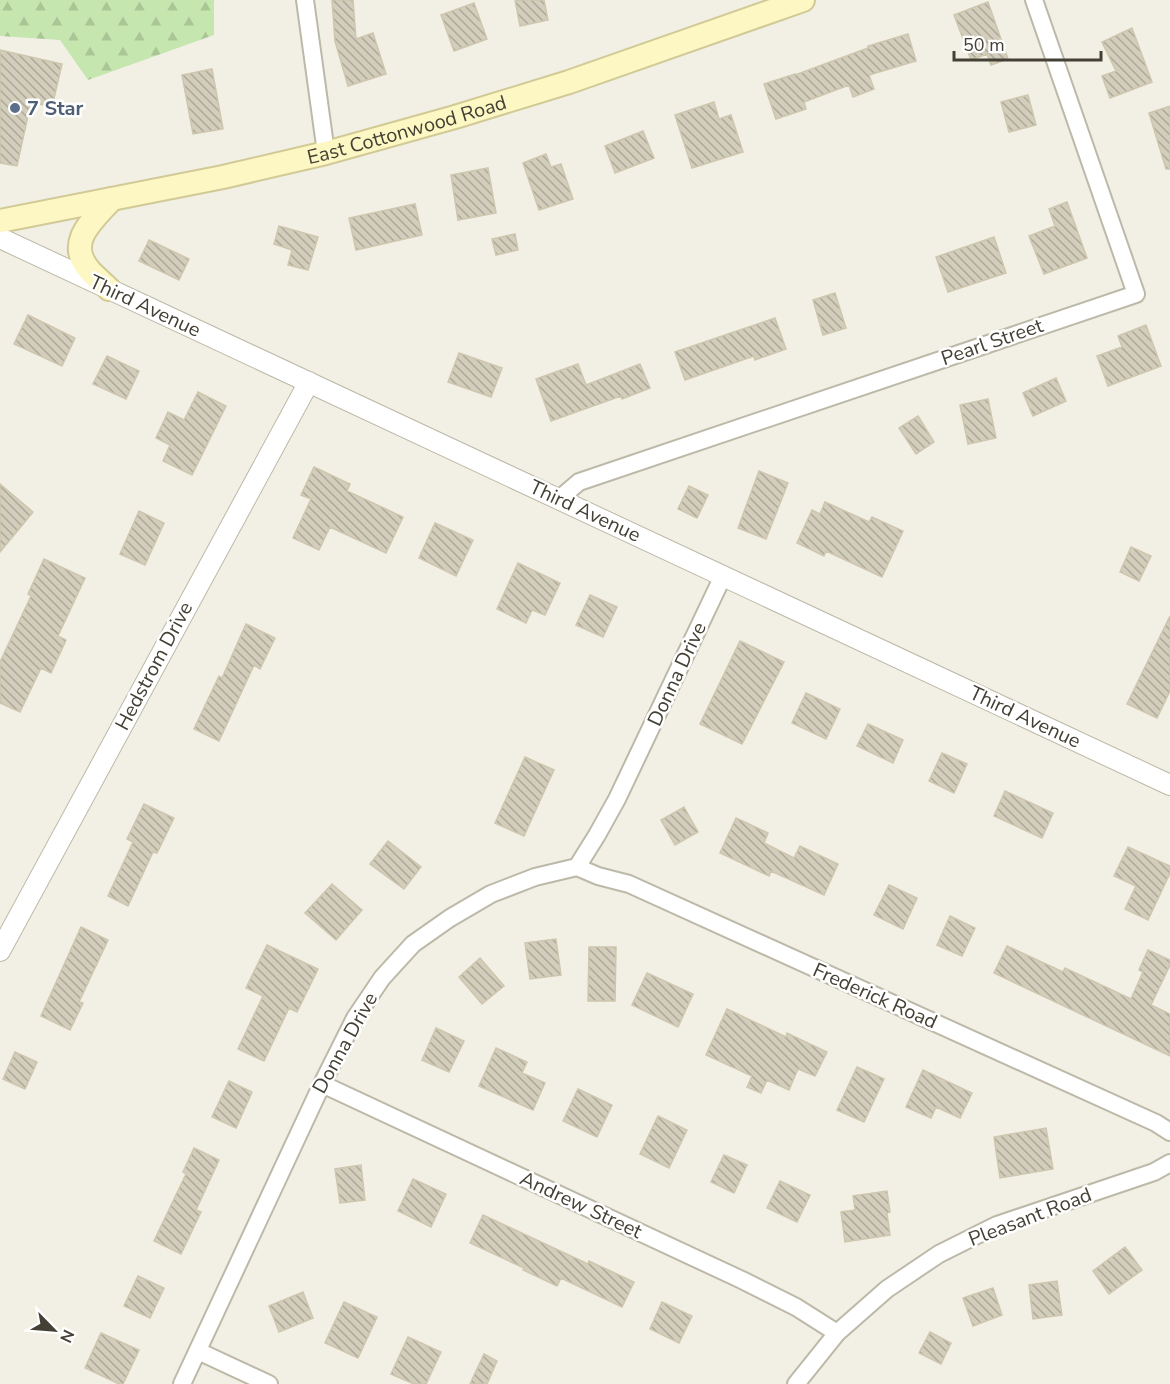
<svg xmlns="http://www.w3.org/2000/svg" width="1170" height="1384" font-family="'Nunito Sans',sans-serif">
  <style>
    .forest { fill: url(#forest-firs) }
    .building { fill: url(#building-back-hatch); stroke: #cec6ae; stroke-width: 1.5 }
    .lines { fill: none; stroke-linecap: round; stroke-linejoin: round }
    .minor-casing { stroke: #bdb9a8; stroke-width: 20 }
    .tertiary-casing { stroke: #bdb9a8; stroke-width: 22 }
    .secondary-casing { stroke: #d1ca96; stroke-width: 26 }
    .minor { stroke: #fff; stroke-width: 16 }
    .tertiary { stroke: #fff; stroke-width: 20 }
    .secondary { stroke: #fdf7c4; stroke-width: 22 }
    .service-dot { fill: #5c6f8a; stroke: #fff; stroke-width: 2 }
    .labels { text-anchor: middle; dominant-baseline: central; stroke-width: 5; stroke-linejoin: round; paint-order: stroke }
    .service-label { font-size: 20px; font-weight: bold; fill: #4e5e75; stroke: #fff; text-anchor: start }
    .street-label { font-size: 20px; fill: #444035; stroke: #fff }
  </style>
  <defs>
    <pattern id="forest-firs" width="22" height="20" patternUnits="userSpaceOnUse" patternTransform="scale(1.5)"><rect width="22" height="20" fill="#c5e6ae"/><path d="M5 1l3.5 6h-7zM16 11l3.5 6h-7z" fill="#aac696"/></pattern>
    <pattern id="building-back-hatch" width="6" height="6" patternUnits="userSpaceOnUse" patternTransform="scale(1.5)"><rect width="6" height="6" fill="#d3cdbb"/><path d="M-1 5l2 2M0 0l6 6M5-1l2 2" fill="none" stroke="#ada899"/></pattern>
  </defs>
  <rect width="100%" height="100%" fill="#f2f0e5"/>
  <path class="forest" d="M 0,0 L 214,0 L 214,35 L 88,80 L 60,40 L 0,36 Z"/>
  <path class="building" d="M 332,0 L 353,0 L 356,39 L 373,33 L 386,74 L 348,86 L 335,41 Z
    M 515,0 L 544,0 L 548,20 L 520,26 Z
    M 988,2 L 1008,59 L 991,65 L 987,54 L 971,60 L 954,15 Z
    M 474,3 L 487,39 L 454,51 L 441,15 Z
    M 1132,28 L 1152,82 L 1110,98 L 1102,76 L 1116,71 L 1102,42 Z
    M 908,34 L 916,61 L 869,75 L 874,89 L 853,97 L 849,85 L 804,102 L 806,109 L 776,119 L 764,84 L 795,74 L 795,75 L 868,48 L 868,46 Z
    M 0,50 L 62,64 L 52,107 L 31,102 L 17,166 L 0,163 Z
    M 212,69 L 223,129 L 193,134 L 182,75 Z
    M 1028,95 L 1036,125 L 1009,132 L 1001,102 Z
    M 714,102 L 719,119 L 731,115 L 743,152 L 692,168 L 675,115 Z
    M 1170,106 L 1170,169 L 1166,169 L 1149,113 Z
    M 643,131 L 654,158 L 615,173 L 605,146 Z
    M 546,154 L 551,167 L 561,164 L 573,199 L 539,210 L 523,163 Z
    M 488,168 L 496,213 L 458,220 L 451,175 Z
    M 1067,202 L 1087,258 L 1044,274 L 1029,236 L 1055,226 L 1049,209 Z
    M 415,204 L 422,235 L 356,250 L 349,218 Z
    M 279,226 L 318,237 L 308,270 L 288,265 L 292,250 L 274,244 Z
    M 515,234 L 518,250 L 496,255 L 492,239 Z
    M 994,237 L 1006,273 L 948,292 L 936,257 Z
    M 149,240 L 189,259 L 179,280 L 139,261 Z
    M 835,293 L 846,328 L 823,335 L 813,300 Z
    M 28,315 L 75,338 L 62,366 L 14,344 Z
    M 775,318 L 786,349 L 755,360 L 754,356 L 685,380 L 675,352 Z
    M 1146,325 L 1161,366 L 1108,386 L 1097,356 L 1122,347 L 1118,336 Z
    M 459,353 L 502,368 L 491,397 L 448,382 Z
    M 107,356 L 139,371 L 126,399 L 93,384 Z
    M 578,364 L 586,385 L 640,364 L 650,388 L 622,399 L 621,396 L 551,421 L 536,379 Z
    M 1056,378 L 1066,401 L 1033,416 L 1023,393 Z
    M 198,392 L 226,406 L 192,475 L 163,461 L 170,445 L 156,438 L 168,412 L 184,420 Z
    M 988,399 L 996,438 L 968,444 L 960,405 Z
    M 918,416 L 934,442 L 916,454 L 899,428 Z
    M 314,467 L 350,484 L 347,491 L 403,517 L 386,553 L 330,527 L 319,550 L 293,538 L 311,499 L 301,495 Z
    M 759,471 L 788,483 L 766,539 L 738,528 Z
    M 0,484 L 33,512 L 0,552 Z
    M 689,486 L 708,495 L 697,518 L 678,509 Z
    M 825,502 L 869,522 L 872,517 L 903,531 L 882,577 L 826,551 L 824,556 L 797,543 L 812,510 L 820,514 Z
    M 139,511 L 164,523 L 145,565 L 120,554 Z
    M 435,523 L 473,540 L 456,576 L 419,558 Z
    M 1131,547 L 1151,556 L 1139,581 L 1120,572 Z
    M 44,559 L 85,578 L 58,636 L 66,640 L 51,673 L 41,668 L 20,712 L 0,703 L 0,662 L 31,596 L 28,594 Z
    M 518,563 L 560,583 L 545,615 L 532,610 L 526,623 L 497,609 Z
    M 590,595 L 617,607 L 603,637 L 576,625 Z
    M 1170,616 L 1170,691 L 1157,718 L 1127,704 Z
    M 246,624 L 275,638 L 260,669 L 254,665 L 219,741 L 194,729 L 219,676 L 222,678 Z
    M 740,641 L 784,662 L 742,744 L 700,724 Z
    M 806,693 L 840,709 L 826,739 L 792,723 Z
    M 868,724 L 903,740 L 893,763 L 857,746 Z
    M 942,753 L 967,764 L 954,793 L 929,781 Z
    M 525,757 L 554,770 L 524,836 L 495,823 Z
    M 1005,791 L 1053,813 L 1042,838 L 994,816 Z
    M 144,804 L 174,818 L 157,853 L 153,852 L 128,906 L 108,896 L 133,842 L 127,839 Z
    M 684,807 L 698,832 L 675,845 L 661,820 Z
    M 736,818 L 768,833 L 764,843 L 794,858 L 800,846 L 838,864 L 824,895 L 771,871 L 769,876 L 720,853 Z
    M 388,841 L 421,867 L 404,889 L 370,864 Z
    M 1128,847 L 1170,866 L 1170,873 L 1148,920 L 1125,909 L 1136,886 L 1114,876 Z
    M 332,884 L 362,910 L 336,940 L 305,913 Z
    M 889,885 L 917,898 L 903,929 L 874,915 Z
    M 950,916 L 975,928 L 962,956 L 937,945 Z
    M 81,927 L 108,940 L 79,1002 L 83,1003 L 70,1030 L 41,1016 Z
    M 556,939 L 561,975 L 530,979 L 525,943 Z
    M 267,945 L 318,969 L 297,1012 L 289,1008 L 264,1061 L 238,1049 L 263,996 L 246,988 Z
    M 1007,946 L 1063,972 L 1065,968 L 1131,999 L 1143,972 L 1139,970 L 1148,950 L 1170,960 L 1170,965 L 1151,1005 L 1170,1014 L 1170,1056 L 994,973 Z
    M 589,947 L 616,947 L 615,1001 L 588,1001 Z
    M 480,958 L 504,986 L 482,1004 L 459,977 Z
    M 647,973 L 693,994 L 678,1027 L 632,1005 Z
    M 727,1009 L 786,1037 L 787,1033 L 827,1052 L 815,1076 L 798,1069 L 789,1090 L 767,1080 L 761,1093 L 747,1087 L 752,1076 L 706,1055 Z
    M 436,1028 L 464,1041 L 449,1072 L 422,1060 Z
    M 496,1048 L 527,1062 L 522,1073 L 545,1083 L 533,1110 L 479,1086 Z
    M 15,1052 L 37,1062 L 25,1089 L 3,1079 Z
    M 857,1067 L 884,1079 L 864,1122 L 837,1110 Z
    M 923,1070 L 972,1093 L 960,1118 L 936,1107 L 931,1118 L 906,1107 Z
    M 229,1081 L 252,1092 L 236,1128 L 212,1117 Z
    M 578,1089 L 612,1105 L 597,1137 L 563,1121 Z
    M 658,1116 L 687,1130 L 669,1168 L 640,1154 Z
    M 1046,1128 L 1053,1169 L 1000,1178 L 994,1137 Z
    M 194,1148 L 219,1160 L 196,1210 L 201,1212 L 181,1254 L 154,1241 L 186,1174 L 183,1172 Z
    M 724,1155 L 747,1165 L 734,1193 L 711,1182 Z
    M 361,1165 L 365,1200 L 340,1203 L 335,1169 Z
    M 413,1179 L 446,1194 L 431,1227 L 398,1211 Z
    M 780,1181 L 810,1195 L 797,1222 L 767,1208 Z
    M 887,1191 L 890,1212 L 887,1213 L 890,1235 L 845,1242 L 841,1212 L 855,1210 L 853,1196 Z
    M 483,1215 L 588,1264 L 589,1261 L 634,1282 L 622,1307 L 561,1278 L 557,1286 L 523,1270 L 524,1268 L 470,1243 Z
    M 1125,1247 L 1142,1270 L 1109,1294 L 1093,1271 Z
    M 138,1276 L 164,1288 L 150,1318 L 124,1306 Z
    M 1057,1281 L 1062,1315 L 1033,1319 L 1029,1285 Z
    M 993,1288 L 1002,1315 L 973,1326 L 963,1298 Z
    M 303,1292 L 313,1318 L 279,1332 L 269,1306 Z
    M 344,1302 L 377,1317 L 358,1358 L 325,1343 Z
    M 662,1302 L 692,1316 L 679,1343 L 650,1329 Z
    M 930,1332 L 951,1343 L 941,1364 L 919,1353 Z
    M 101,1333 L 139,1350 L 123,1384 L 119,1384 L 85,1368 Z
    M 408,1337 L 441,1352 L 426,1384 L 414,1384 L 391,1374 Z
    M 484,1354 L 497,1361 L 487,1384 L 470,1384 Z"/>
  <g class="lines">
    <defs>
      <path id="minor" d="M 305,0 L 326,153
        M 559,499 L 579,482 L 1136,294 L 1034,0
        M 577,867 L 598,876 L 629,884 L 1156,1123 L 1170,1132
        M 322,1084 L 742,1280 L 796,1307 L 837,1333
        M 198,1351 L 269,1384
        M 182,1384 L 322,1084 L 355,1018 L 382,978 L 413,944 L 450,918 L 491,894 L 535,877 L 577,867 L 597,835 L 617,799 L 723,576
        M 796,1384 L 837,1333 L 887,1289 L 939,1254 L 997,1225 L 1154,1172 L 1170,1163"/>
      <path id="tertiary" d="M 0,238 L 1170,785
        M 0,951 L 309,382"/>
      <g id="secondary">
        <path id="s1" d="M 0,221 L 223,177 L 326,153 L 455,117 L 569,82 L 803,0"/>
        <path d="M 109,289 C 103,283 97,278 91,272 C 64,243 92,221 112,199"/>
      </g>
    </defs>
    <use href="#minor" class="minor-casing"/>
    <use href="#tertiary" class="tertiary-casing"/>
    <use href="#secondary" class="secondary-casing"/>
    <use href="#minor" class="minor"/>
    <use href="#tertiary" class="tertiary"/>
    <use href="#secondary" class="secondary"/>
  </g>
  <circle class="service-dot" cx="15" cy="108" r="6"/>
  <g class="labels">
    <g class="service-label">
      <text x="27" y="108">7 Star</text>
    </g>
    <g class="street-label">
      <text stroke="none"><textPath href="#s1" startOffset="417">East Cottonwood Road</textPath></text>
      <text transform="translate(145 306) rotate(25)">Third Avenue</text>
      <text transform="translate(992 342) rotate(-19)">Pearl Street</text>
      <text transform="translate(585 511) rotate(25)">Third Avenue</text>
      <text transform="translate(154 666) rotate(-62)">Hedstrom Drive</text>
      <text transform="translate(677 674) rotate(-65)">Donna Drive</text>
      <text transform="translate(1025 717) rotate(25)">Third Avenue</text>
      <text transform="translate(875 996) rotate(24)">Frederick Road</text>
      <text transform="translate(345 1043) rotate(-61)">Donna Drive</text>
      <text transform="translate(581 1205) rotate(25)">Andrew Street</text>
      <text transform="translate(1030 1217) rotate(-21)">Pleasant Road</text>
    </g>
  </g>
  <g transform="translate(54 1330) rotate(115)" stroke="#ffffff" stroke-width="4.5" paint-order="stroke">
  <path d="M0-4.5L10 22L0 15L-10 22Z" fill="#444035"/>
  <text y="-9" font-size="16" font-weight="bold" text-anchor="middle" fill="#444035">N</text>
  </g>
  <path d="M954 51v9h147v-9" fill="none" stroke="#444035" stroke-width="3"/>
  <text x="963" y="51" font-size="18" fill="#444035" stroke="#ffffff" stroke-width="4.5" paint-order="stroke">50 m</text>
</svg>
